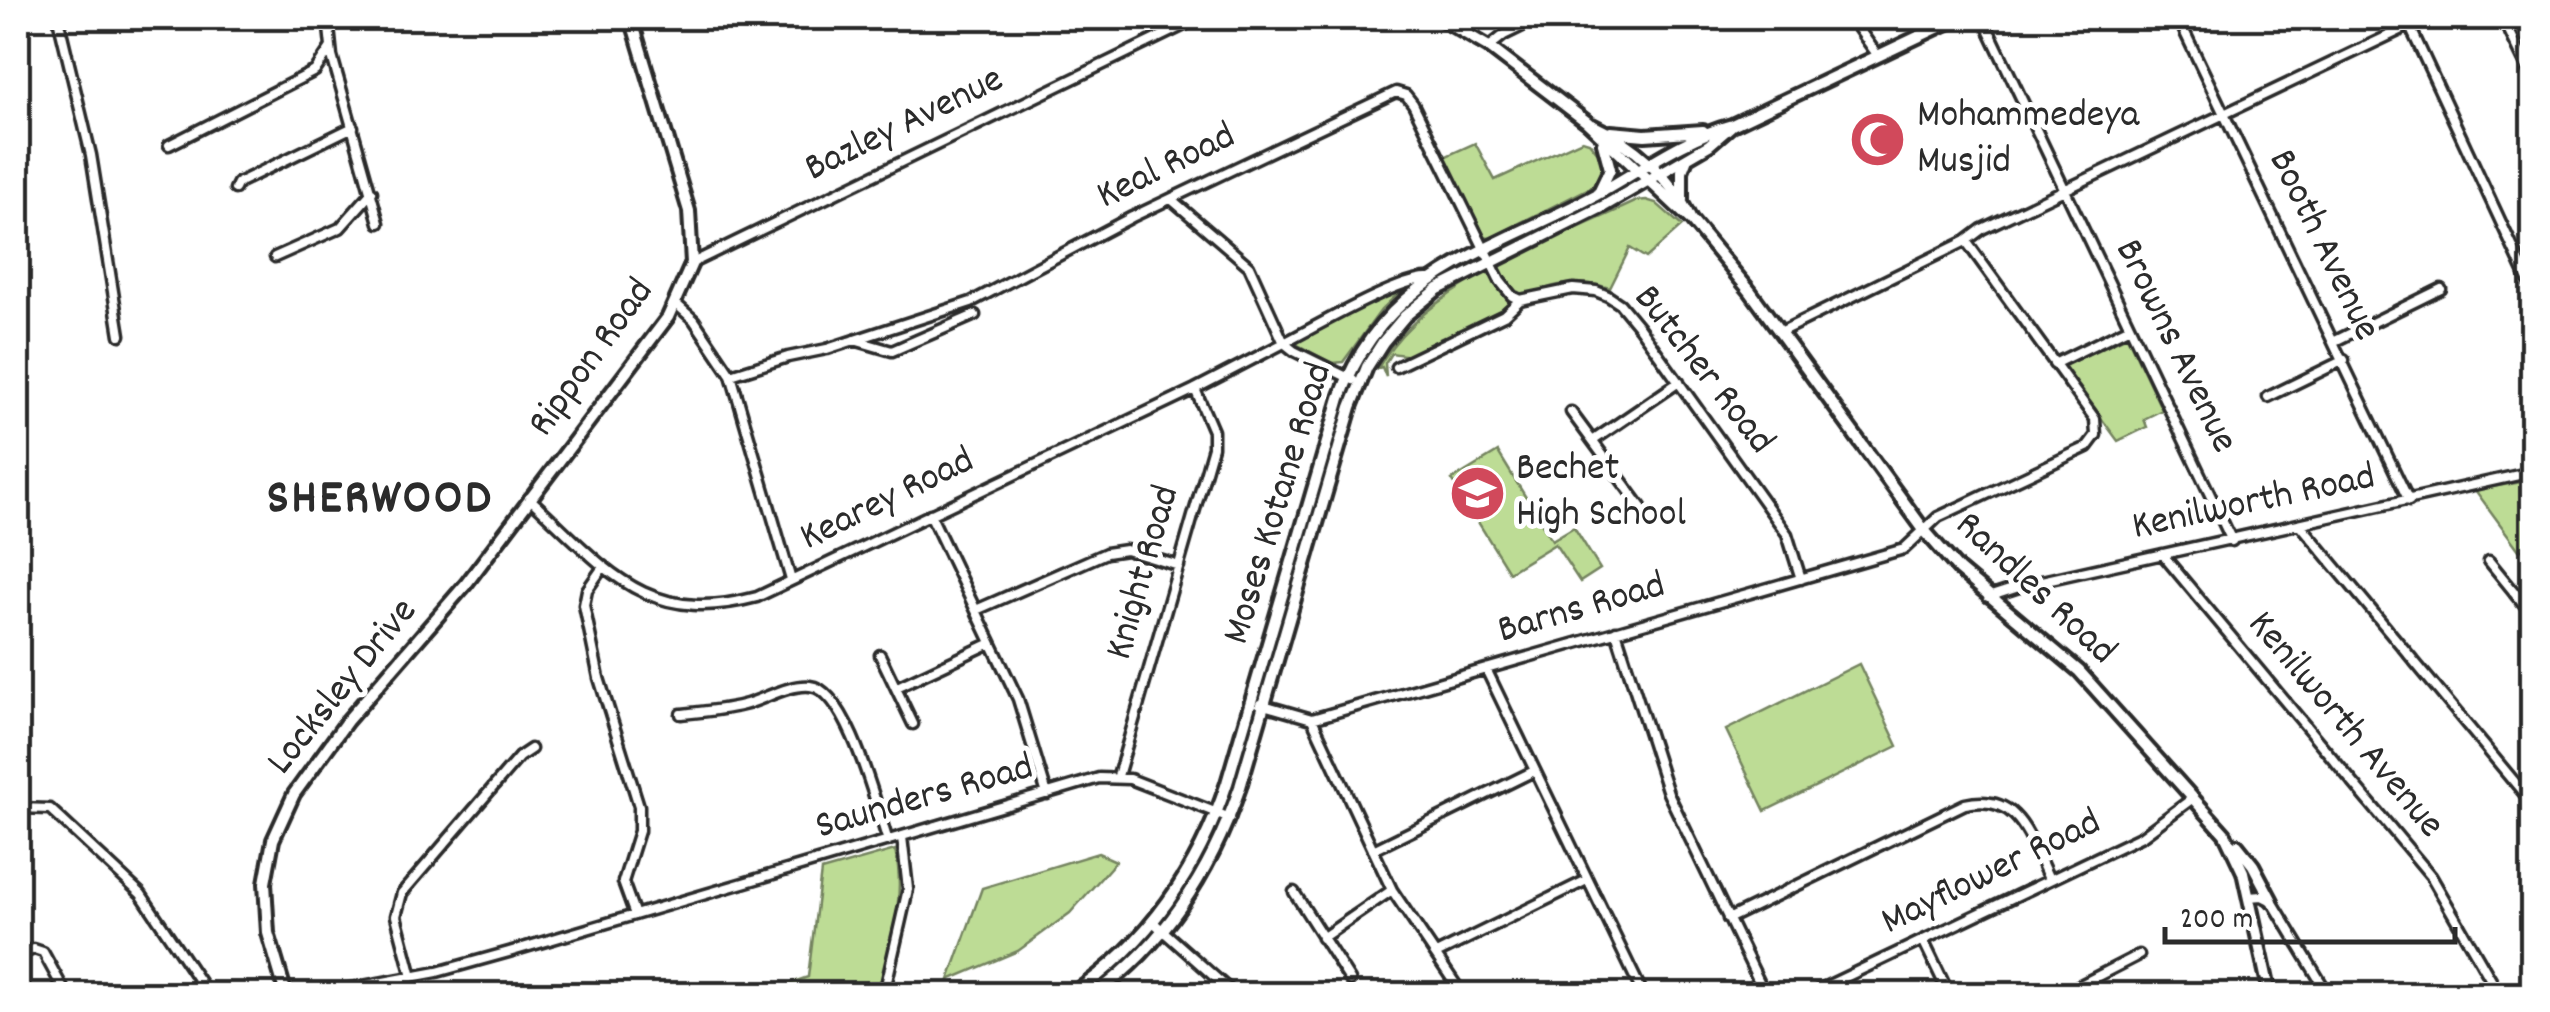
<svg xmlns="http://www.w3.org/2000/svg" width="2550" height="1012" font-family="Dekko,sans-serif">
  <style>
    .green { fill: #bddc95; stroke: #748460; stroke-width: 2.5 }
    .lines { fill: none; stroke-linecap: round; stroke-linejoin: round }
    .minor-casing { stroke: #2b2b2b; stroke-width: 15 }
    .tertiary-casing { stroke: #2b2b2b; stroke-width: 18 }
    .minor { stroke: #fff; stroke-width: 8 }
    .tertiary { stroke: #fff; stroke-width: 10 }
    .labels { text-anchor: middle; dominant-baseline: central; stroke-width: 10; stroke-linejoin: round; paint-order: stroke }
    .poi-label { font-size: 40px; fill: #2b2b2b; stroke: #fff; text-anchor: start }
    .street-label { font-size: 40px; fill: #2b2b2b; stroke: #fff }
    .district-label { font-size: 50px; font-weight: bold; letter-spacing: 2.5px; fill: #2b2b2b; stroke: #fff }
  </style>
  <rect width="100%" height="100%" fill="#fff"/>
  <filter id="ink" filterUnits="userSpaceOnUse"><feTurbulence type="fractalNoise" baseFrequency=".01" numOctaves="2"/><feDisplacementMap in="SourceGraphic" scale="20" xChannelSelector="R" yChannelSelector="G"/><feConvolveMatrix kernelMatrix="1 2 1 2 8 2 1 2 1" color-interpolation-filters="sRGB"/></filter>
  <g filter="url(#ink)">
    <path class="green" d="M 1582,140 L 1589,142 L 1602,158 L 1603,168 L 1593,186 L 1490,238 L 1482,237 L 1444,157 L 1475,143 L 1495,180 Z
      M 1646,200 L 1656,203 L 1682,226 L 1646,258 L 1630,248 L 1610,288 C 1565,275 1536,289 1499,314 L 1411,356 L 1391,353 L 1385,363 L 1386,377 L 1382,367 L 1378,368 C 1423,284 1554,241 1637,201 Z
      M 1407,285 L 1381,310 L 1343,362 L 1332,363 L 1296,344 L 1302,338 Z
      M 2127,336 L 2162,410 L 2144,419 L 2147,427 L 2118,441 L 2063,366 Z
      M 1498,452 L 1552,540 L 1574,527 L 1600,569 L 1580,582 L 1555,544 L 1509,572 L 1452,480 Z
      M 2532,480 L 2532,546 L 2519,550 L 2475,490 Z
      M 1859,664 L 1898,746 L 1765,811 L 1726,730 Z
      M 895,850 C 907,899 889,946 878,994 L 778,994 L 776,988 L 808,977 L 821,871 Z
      M 1098,853 L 1116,861 L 1070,913 L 1018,951 L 949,980 L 982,888 Z"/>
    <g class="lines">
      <defs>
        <path id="minor" d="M 58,18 L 91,155 L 120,335
          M 328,18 L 332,56 L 379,223
          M 1851,18 L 1878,56
          M 1983,18 L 2232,541
          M 2178,18 L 2409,501
          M 2406,18 L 2532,289
          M 2503,18 L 2532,78
          M 1489,47 L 1504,35 L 1539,18
          M 169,145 L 315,71 L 331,47
          M 235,189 L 238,183 L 353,127
          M 1171,199 L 1249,266 L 1284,343 C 1313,328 1403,276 1429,279
          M 275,257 L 340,228 L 372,192
          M 692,263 L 1199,18
          M 675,303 L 694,320 L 731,375 L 791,580
          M 1780,332 L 1966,241 L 1982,229 L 2426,18
          M 854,340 L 892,351 L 975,315
          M 2335,341 L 2441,289
          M 2054,364 L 2130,327
          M 1396,367 L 1504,315 L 1520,300 L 1573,289 L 1596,291 L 1608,296 L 1620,304 L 1639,327 L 1787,534 L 1801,579
          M 731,375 L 788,357 L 827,349 L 971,302 L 1132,217 L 1396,92 L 1406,95 L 1413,104 L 1500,281 L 1512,296 L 1520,300
          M 2268,397 L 2344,360
          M 1571,412 L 1641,507
          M 1594,440 L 1679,382
          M 529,498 C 605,567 644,627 757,597 L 1195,389 L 1284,343 L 1294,351 L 1353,380
          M 930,514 L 1018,699 L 1047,794
          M 2300,524 L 2532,803
          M 2162,554 L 2431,876 L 2499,994
          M 2489,561 L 2532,614
          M 603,567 L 587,590 L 584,605 L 599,678 L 639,806 L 639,831 L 623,882 L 635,915
          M 1988,597 L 2028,584 L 2532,472
          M 976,610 L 1106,553 L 1126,550 L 1179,566
          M 1616,631 L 1668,793 L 1765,994
          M 880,655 L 913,724
          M 1486,669 L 1643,994
          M 897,687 L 991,643
          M 1260,704 L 1312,719 L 1904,549 L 1938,517 L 2087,447 L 2096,435 L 2095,419 L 1966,241
          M 681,714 C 701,712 723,710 743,705 C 763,700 789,684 810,686 C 848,689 877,809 888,841
          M 1312,719 L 1392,890 L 1462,994
          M 1118,776 L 1213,447 L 1213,431 L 1195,389
          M 18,808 L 50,809 L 141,894 L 208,994
          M 1373,850 L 1534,771
          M 1294,892 L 1350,980
          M 2248,897 L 2262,896 L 2272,901 L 2328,994
          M 1728,919 L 1965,804 C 2020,792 2029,838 2049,879
          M 1153,922 L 1234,994
          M 1322,938 L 1392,890
          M 1923,940 L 1949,994
          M 1436,954 L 1587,880
          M 18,955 L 34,949 L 43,952 L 66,994
          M 18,955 L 26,994
          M 412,977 L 396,916 L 402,893 L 519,757 L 531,749
          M 319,994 L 437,972 L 509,952 L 1099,778 L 1130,779 L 1230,818
          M 884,994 L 908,889 L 902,837
          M 1810,994 L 2142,836 L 2193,798
          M 2063,994 L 2139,955
          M 2522,994 L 2532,990"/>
        <path id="tertiary" d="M 1439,18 L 1489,47 L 1587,122 L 1691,220 L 1750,291 L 1924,530 L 1959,570 L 2079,671 L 2225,834 L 2243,872 L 2270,994
          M 1592,125 C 1633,144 1671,177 1690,218
          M 1611,132 L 1645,135 L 1703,131
          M 1599,192 L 1610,169 L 1603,143
          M 1682,200 L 1682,171 L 1687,158
          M 2237,845 L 2253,865 L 2272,901
          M 286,994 L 268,933 L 265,883 L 273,840 L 294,794 L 347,721 L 466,584 L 668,317 L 692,263 L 689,211 L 631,18
          M 1072,994 C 1148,944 1199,869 1227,783 L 1340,398 C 1384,274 1491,251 1596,195 C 1640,171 1683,138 1732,125 L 1958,18
          M 1095,994 C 1167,942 1212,869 1240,787 L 1351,407 L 1367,367 L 1383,342 L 1405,316 L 1438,289 L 1604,206 L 1709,145 L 1731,126"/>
      </defs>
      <use href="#minor" class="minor-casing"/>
      <use href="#tertiary" class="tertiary-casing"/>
      <use href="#minor" class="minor"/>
      <use href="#tertiary" class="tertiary"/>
    </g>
  </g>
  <defs>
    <symbol id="mosque-disc" viewBox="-11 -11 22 22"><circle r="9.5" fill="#d1495b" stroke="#fff"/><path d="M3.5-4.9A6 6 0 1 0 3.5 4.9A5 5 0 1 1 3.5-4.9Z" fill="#fff"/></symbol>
    <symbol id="school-disc" viewBox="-11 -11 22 22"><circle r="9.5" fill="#d1495b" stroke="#fff"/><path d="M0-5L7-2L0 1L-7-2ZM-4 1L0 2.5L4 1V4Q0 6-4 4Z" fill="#fff"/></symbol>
  </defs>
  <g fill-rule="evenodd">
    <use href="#mosque-disc" x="1846" y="108" width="63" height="63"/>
    <use href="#school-disc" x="1446" y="462" width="63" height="63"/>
  </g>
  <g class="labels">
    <g class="poi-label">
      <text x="1917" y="117">Mohammedeya<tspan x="1917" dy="46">Musjid</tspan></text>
      <text x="1516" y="470">Bechet<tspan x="1516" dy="46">High School</tspan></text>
    </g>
    <g class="street-label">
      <text transform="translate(905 126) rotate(-26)">Bazley Avenue</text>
      <text transform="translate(1167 168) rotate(-26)">Keal Road</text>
      <text transform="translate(2322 246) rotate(64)">Booth Avenue</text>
      <text transform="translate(2174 347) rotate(64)">Browns Avenue</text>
      <text transform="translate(593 359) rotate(-54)">Rippon Road</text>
      <text transform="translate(1702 371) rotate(52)">Butcher Road</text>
      <text transform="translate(888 501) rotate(-26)">Kearey Road</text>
      <text transform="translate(1280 504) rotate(-73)">Moses Kotane Road</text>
      <text transform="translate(2254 504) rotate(-12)">Kenilworth Road</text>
      <text transform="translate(1145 573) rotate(-74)">Knight Road</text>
      <text transform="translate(2034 590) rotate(43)">Randles Road</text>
      <text transform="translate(1582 610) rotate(-16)">Barns Road</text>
      <text transform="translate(344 688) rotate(-51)">Locksley Drive</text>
      <text transform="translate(2344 726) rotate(50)">Kenilworth Avenue</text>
      <text transform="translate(925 799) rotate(-16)">Saunders Road</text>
      <text transform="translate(1992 874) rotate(-26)">Mayflower Road</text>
    </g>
    <g class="district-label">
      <text x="380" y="501">SHERWOOD</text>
    </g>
  </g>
  <rect width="2550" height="1012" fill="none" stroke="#fff" stroke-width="60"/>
  <rect x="30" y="30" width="2490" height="952" fill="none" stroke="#2b2b2b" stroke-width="4" filter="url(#ink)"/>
  <path d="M2165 927v15h290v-15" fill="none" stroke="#2b2b2b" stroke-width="5"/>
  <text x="2180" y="927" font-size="30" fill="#2b2b2b" stroke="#ffffff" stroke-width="8" paint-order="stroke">200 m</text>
</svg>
